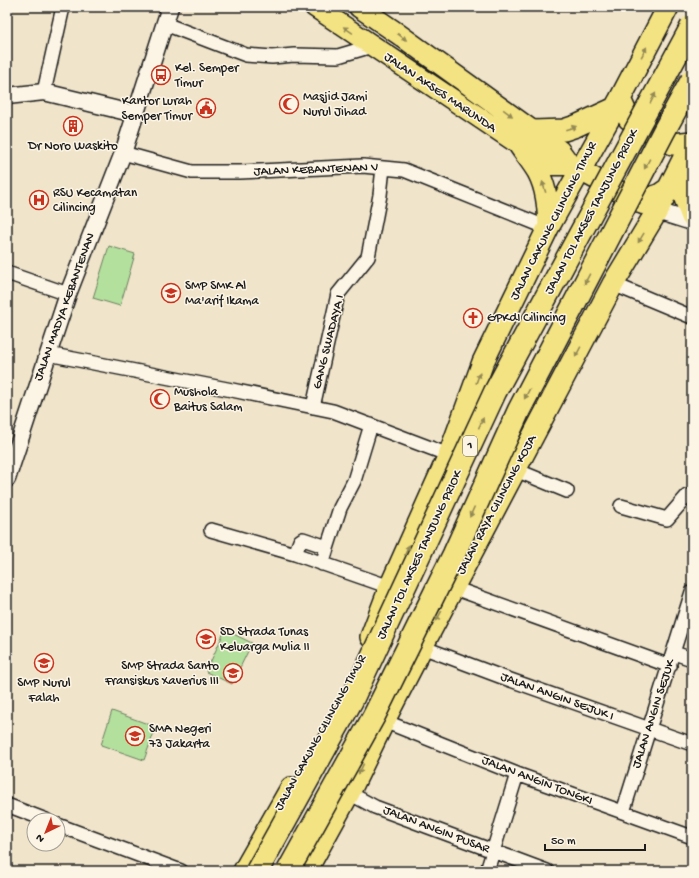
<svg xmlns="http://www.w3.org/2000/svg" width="699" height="878" font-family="'Gochi Hand',sans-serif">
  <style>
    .green { fill: #b4e09e; stroke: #687e5d }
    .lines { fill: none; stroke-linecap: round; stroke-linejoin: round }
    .minor-casing { stroke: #1c1c1c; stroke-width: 16 }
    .tertiary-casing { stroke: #1c1c1c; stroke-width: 19 }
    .primary-casing { stroke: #1c1c1c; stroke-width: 23 }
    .trunk-casing { stroke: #1c1c1c; stroke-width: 24 }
    .minor { stroke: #fcf5e5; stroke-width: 13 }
    .tertiary { stroke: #fcf5e5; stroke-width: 16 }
    .primary { stroke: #f4e382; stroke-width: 20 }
    .trunk { stroke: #f4e382; stroke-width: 21 }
    .motorway-bridge-casing { stroke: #1c1c1c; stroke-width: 25; stroke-linecap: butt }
    .motorway-bridge { stroke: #f4e382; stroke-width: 22 }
    .oneway { fill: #938954 }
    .labels { text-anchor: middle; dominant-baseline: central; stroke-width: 3; stroke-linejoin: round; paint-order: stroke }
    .shield { fill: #fcf5e5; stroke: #5f5d58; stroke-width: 1 }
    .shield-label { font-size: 12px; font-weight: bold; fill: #1c1c1c }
    .poi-label { font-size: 13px; fill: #1c1c1c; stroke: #fcf5e5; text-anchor: start }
    .street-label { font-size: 13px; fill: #1c1c1c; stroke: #fcf5e5 }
  </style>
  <rect width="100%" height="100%" fill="#f0e4ca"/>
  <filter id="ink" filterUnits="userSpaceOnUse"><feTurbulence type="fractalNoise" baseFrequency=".025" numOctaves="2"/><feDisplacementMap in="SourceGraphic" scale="8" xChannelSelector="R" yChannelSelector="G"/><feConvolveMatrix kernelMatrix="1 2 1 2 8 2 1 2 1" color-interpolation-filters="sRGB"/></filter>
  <g filter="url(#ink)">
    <path class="green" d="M 109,246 L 135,254 L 120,306 L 93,298 Z
      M 225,630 L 252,643 L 232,684 L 206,672 Z
      M 112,711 L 156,727 L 144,760 L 101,745 Z"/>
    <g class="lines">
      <defs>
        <path id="minor" d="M 165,24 L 246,55 L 272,57 L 294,55 L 338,56 L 372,46
          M 44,92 L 63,7
          M 123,153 L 192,172 L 240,172 L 363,166 L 404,170 L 548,228
          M 7,273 L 68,294
          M 613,284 L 692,317
          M 48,354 L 232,390 L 333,411 L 449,455
          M 313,407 L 338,294 L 368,257 L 380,195 L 383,168
          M 516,470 L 567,491
          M 621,506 L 667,519 L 687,496 L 692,497
          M 211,530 L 295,554 L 390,587
          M 295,554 L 300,541 L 303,539 L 327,547
          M 322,564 L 340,508 L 354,481 L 371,425
          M 454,588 L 670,666
          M 422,647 L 502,677 L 692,744
          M 674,653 L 692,659
          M 384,721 L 517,774 L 692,837
          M 349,793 L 375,807 L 547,871
          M 7,805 L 46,820
          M 623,812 L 692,592
          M 58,825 L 181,871
          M 487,871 L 517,774"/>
        <path id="tertiary" d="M 7,96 L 44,92 L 135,114
          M 657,211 L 692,222
          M 7,479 L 68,294 L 123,153 L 170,7"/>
        <path id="primary" d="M 315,7 L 550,165 L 570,165
          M 359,7 L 397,33 L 559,150 L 570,165 L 643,204"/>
        <path id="trunk" d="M 620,99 L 629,119 L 673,144 L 692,142
          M 533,131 L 564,130 L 576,126 L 613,109
          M 520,146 C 526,155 533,163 538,172 C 547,189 548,207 549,225
          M 677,172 L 681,188 L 692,217
          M 638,202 L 659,195 L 669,188
          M 371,637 L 390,587 L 449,455 L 483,362 L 548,228 L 620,99 L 668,7
          M 244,871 L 291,788
          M 306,871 L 349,793 L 384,721 L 422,647 L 613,284 L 657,211 L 692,142"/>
      </defs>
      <use href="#minor" class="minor-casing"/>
      <use href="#tertiary" class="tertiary-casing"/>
      <use href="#primary" class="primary-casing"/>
      <use href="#trunk" class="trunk-casing"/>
      <use href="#minor" class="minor"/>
      <use href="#tertiary" class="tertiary"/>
      <use href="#primary" class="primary"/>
      <use href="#trunk" class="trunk"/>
      <defs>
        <path id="motorway-bridge" d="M 257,871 L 351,702 L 495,392 L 692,26
          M 288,871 L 374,716 L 454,554 L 519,410 L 664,131 L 692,80"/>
      </defs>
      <use href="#motorway-bridge" class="motorway-bridge-casing"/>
      <use href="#motorway-bridge" class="motorway-bridge"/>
    </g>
    <defs><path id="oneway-solid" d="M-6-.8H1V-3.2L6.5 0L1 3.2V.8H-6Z"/></defs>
    <g class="oneway">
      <use href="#oneway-solid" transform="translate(348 30) rotate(-145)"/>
      <use href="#oneway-solid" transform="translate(402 37) rotate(36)"/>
      <use href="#oneway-solid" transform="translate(644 52) rotate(-62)"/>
      <use href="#oneway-solid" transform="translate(653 98) rotate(-62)"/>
      <use href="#oneway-solid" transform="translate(508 113) rotate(36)"/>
      <use href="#oneway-solid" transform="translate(571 128) rotate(-17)"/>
      <use href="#oneway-solid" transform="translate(647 164) rotate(118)"/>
      <use href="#oneway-solid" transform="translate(544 187) rotate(-107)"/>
      <use href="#oneway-solid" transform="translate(641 238) rotate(121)"/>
      <use href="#oneway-solid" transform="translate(587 279) rotate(118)"/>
      <use href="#oneway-solid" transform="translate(578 352) rotate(118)"/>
      <use href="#oneway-solid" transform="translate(478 378) rotate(-70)"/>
      <use href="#oneway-solid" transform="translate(527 394) rotate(118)"/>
      <use href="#oneway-solid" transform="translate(481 423) rotate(-65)"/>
      <use href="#oneway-solid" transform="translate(472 512) rotate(114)"/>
      <use href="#oneway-solid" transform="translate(407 550) rotate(-66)"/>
      <use href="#oneway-solid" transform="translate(439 616) rotate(118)"/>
      <use href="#oneway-solid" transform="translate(361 769) rotate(116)"/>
    </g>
  </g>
  <defs>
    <symbol id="bus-ring" viewBox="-11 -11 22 22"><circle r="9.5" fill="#fcf5e5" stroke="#c8321e" stroke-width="1.5"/><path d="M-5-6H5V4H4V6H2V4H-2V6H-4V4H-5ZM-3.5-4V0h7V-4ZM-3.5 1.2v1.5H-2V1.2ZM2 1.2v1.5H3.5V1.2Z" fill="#c8321e"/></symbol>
    <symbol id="mosque-ring" viewBox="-11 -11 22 22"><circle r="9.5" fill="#fcf5e5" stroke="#c8321e" stroke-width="1.5"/><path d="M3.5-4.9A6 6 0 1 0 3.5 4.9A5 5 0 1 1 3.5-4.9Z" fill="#c8321e"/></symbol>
    <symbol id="civic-ring" viewBox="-11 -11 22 22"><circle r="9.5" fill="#fcf5e5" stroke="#c8321e" stroke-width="1.5"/><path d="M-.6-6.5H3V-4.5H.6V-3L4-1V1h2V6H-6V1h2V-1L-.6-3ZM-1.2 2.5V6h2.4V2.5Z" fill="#c8321e"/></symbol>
    <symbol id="building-ring" viewBox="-11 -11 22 22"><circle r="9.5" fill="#fcf5e5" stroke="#c8321e" stroke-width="1.5"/><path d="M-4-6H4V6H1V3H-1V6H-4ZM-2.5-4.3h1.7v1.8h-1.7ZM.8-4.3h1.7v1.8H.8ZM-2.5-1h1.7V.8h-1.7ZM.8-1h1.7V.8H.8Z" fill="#c8321e"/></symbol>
    <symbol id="hospital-ring" viewBox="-11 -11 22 22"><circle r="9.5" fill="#fcf5e5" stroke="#c8321e" stroke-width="1.5"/><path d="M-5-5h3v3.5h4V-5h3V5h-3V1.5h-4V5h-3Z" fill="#c8321e"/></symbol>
    <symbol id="school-ring" viewBox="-11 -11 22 22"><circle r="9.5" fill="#fcf5e5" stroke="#c8321e" stroke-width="1.5"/><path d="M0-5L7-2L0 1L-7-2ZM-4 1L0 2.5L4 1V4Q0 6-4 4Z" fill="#c8321e"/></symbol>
    <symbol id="church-ring" viewBox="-11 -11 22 22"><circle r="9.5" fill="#fcf5e5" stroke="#c8321e" stroke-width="1.5"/><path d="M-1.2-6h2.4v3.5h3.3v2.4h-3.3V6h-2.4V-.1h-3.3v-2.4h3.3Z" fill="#c8321e"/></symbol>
  </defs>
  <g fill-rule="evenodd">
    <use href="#bus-ring" x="150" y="64" width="22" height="22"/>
    <use href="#mosque-ring" x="278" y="93" width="22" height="22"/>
    <use href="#civic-ring" x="195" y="97" width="22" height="22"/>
    <use href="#building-ring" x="62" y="115" width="22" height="22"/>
    <use href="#hospital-ring" x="28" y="189" width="22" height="22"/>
    <use href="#school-ring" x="160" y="282" width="22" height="22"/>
    <use href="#church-ring" x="462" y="307" width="22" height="22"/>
    <use href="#mosque-ring" x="149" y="388" width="22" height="22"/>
    <use href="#school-ring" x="195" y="628" width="22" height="22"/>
    <use href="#school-ring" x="33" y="652" width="22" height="22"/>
    <use href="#school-ring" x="222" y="662" width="22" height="22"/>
    <use href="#school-ring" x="124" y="725" width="22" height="22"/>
  </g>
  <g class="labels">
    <rect class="shield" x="463" y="436" width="14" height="20" rx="3"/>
    <g class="shield-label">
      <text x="470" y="446">1</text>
    </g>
    <g class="poi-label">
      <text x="175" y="68">Kel. Semper<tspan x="175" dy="15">Timur</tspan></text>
      <text x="303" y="97">Masjid Jami<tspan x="303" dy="15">Nurul Jihad</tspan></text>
      <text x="192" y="101" text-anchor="end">Kantor Lurah<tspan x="192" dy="15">Semper Timur</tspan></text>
      <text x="73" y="146" text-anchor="middle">Dr Noro Waskito</text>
      <text x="53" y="193">RSU Kecamatan<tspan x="53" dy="15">Cilincing</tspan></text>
      <text x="185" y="286">SMP SMK Al<tspan x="185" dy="15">Ma'arif Ikama</tspan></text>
      <text x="487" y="318">GPKdI Cilincing</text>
      <text x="174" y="392">Mushola<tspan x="174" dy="15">Baitus Salam</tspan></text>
      <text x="220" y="632">SD Strada Tunas<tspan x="220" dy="15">Keluarga Mulia II</tspan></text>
      <text x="219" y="666" text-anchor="end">SMP Strada Santo<tspan x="219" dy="15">Fransiskus Xaverius III</tspan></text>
      <text x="44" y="683" text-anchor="middle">SMP Nurul<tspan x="44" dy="15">Falah</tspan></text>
      <text x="149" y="729">SMA Negeri<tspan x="149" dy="15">73 Jakarta</tspan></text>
    </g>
    <g class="street-label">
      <text transform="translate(440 93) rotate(34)">JALAN AKSES MARUNDA</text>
      <text transform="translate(316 170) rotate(-2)">JALAN KEBANTENAN V</text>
      <text transform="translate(592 212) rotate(-62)">JALAN TOL AKSES TANJUNG PRIOK</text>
      <text transform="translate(554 221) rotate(-63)">JALAN CAKUNG CILINCING TIMUR</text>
      <text transform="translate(65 307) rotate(-70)">JALAN MADYA KEBANTENAN</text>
      <text transform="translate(329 342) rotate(-76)">GANG SWADAYA I</text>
      <text transform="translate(497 505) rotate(-62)">JALAN RAYA CILINCING KOJA</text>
      <text transform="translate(420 555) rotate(-65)">JALAN TOL AKSES TANJUNG PRIOK</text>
      <text transform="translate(557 697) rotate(20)">JALAN ANGIN SEJUK I</text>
      <text transform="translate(654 714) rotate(-72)">JALAN ANGIN SEJUK</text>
      <text transform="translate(321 733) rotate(-61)">JALAN CAKUNG CILINCING TIMUR</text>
      <text transform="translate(537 781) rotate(21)">JALAN ANGIN TONGKI</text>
      <text transform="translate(436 830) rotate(21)">JALAN ANGIN PUSAR</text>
    </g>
  </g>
  <rect width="699" height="878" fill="none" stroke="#fcf5e5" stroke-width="24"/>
  <rect x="12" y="12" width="675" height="854" fill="none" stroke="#1c1c1c" stroke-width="1.5" filter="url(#ink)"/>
  <g transform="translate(46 832) rotate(223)"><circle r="19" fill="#fcf5e5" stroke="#a29e95"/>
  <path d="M0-3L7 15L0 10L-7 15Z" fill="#c8321e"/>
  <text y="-6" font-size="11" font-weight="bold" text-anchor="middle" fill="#1c1c1c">N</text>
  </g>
  <path d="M545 844v6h100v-6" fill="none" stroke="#1c1c1c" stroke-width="2"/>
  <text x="551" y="844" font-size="12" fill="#1c1c1c" stroke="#fcf5e5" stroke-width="3" paint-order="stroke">50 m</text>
</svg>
